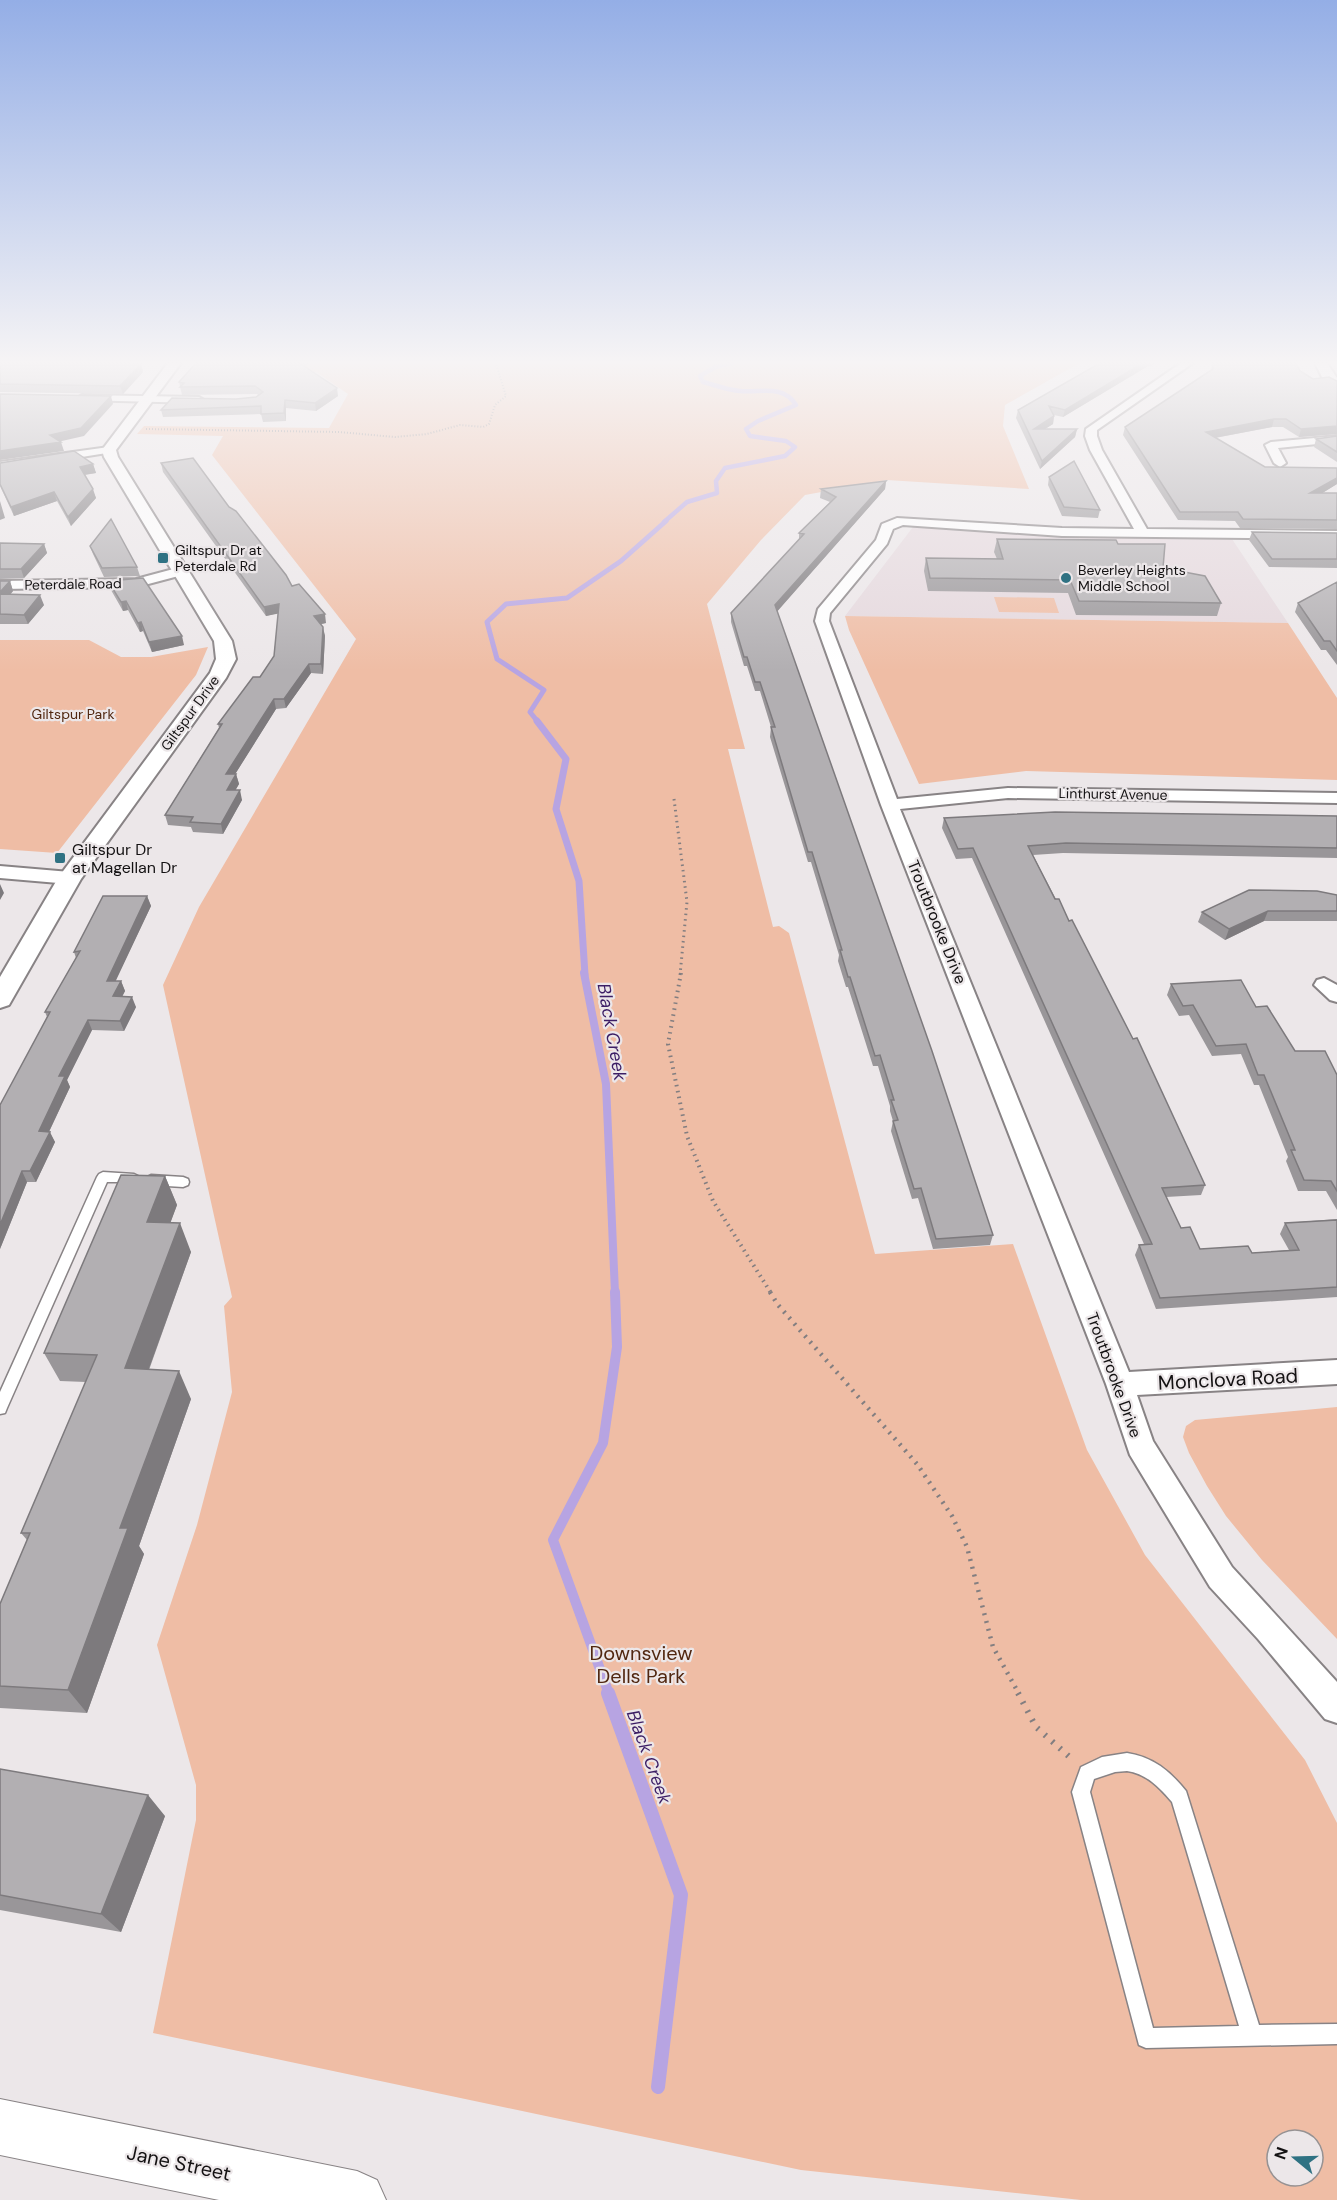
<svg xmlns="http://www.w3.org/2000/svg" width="1337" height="2200" font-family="'DM Sans',sans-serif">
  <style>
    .built { fill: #e5d8dd }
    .green { fill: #efbda5; fill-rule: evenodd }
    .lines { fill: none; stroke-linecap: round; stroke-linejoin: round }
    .stream-far5 { stroke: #b7a4e2; stroke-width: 4.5 }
    .stream-far4 { stroke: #b7a4e2; stroke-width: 5 }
    .stream-far3 { stroke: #b7a4e2; stroke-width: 7 }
    .stream-far2 { stroke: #b7a4e2; stroke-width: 8 }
    .stream-far1 { stroke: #b7a4e2; stroke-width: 10 }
    .stream { stroke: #b7a4e2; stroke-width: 14 }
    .service-casing { stroke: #888385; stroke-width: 3 }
    .minor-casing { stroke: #888385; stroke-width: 4 }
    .tertiary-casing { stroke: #888385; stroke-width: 4 }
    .secondary-casing { stroke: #888385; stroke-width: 2 }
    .path-far4 { stroke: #827e80; stroke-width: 2; stroke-dasharray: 1 2; stroke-linecap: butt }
    .path-far3 { stroke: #827e80; stroke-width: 3; stroke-dasharray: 1.5 4; stroke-linecap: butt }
    .path-far2 { stroke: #827e80; stroke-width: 4; stroke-dasharray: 1.5 4.5; stroke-linecap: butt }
    .path-far1 { stroke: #827e80; stroke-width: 4.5; stroke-dasharray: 2 6; stroke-linecap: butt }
    .path { stroke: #827e80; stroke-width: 6; stroke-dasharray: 2 8; stroke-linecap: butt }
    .service { fill: #fff; fill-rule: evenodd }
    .minor { fill: #fff; fill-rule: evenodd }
    .tertiary { fill: #fff; fill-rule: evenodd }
    .secondary { fill: #fff; fill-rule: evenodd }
    .wall { fill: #999699 }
    .shaded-wall { fill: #7d7a7d }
    .building { fill: #b2afb2; stroke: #7d7a7d; stroke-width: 1.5 }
    .poi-dot { fill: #2f7283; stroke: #ece7e9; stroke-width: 2 }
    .labels { text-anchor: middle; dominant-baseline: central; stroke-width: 4.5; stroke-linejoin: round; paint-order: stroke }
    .far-poi-label { font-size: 14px; fill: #141213; stroke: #ece7e9; text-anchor: start }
    .far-street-label { font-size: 14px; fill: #141213; stroke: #ece7e9 }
    .far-park-label { font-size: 14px; fill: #512710; stroke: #ece7e9 }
    .poi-label { font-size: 16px; fill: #141213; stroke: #ece7e9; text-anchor: start }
    .street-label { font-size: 16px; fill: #141213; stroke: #ece7e9 }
    .water-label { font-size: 18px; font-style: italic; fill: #3c1e65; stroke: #ece7e9 }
    .near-street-label { font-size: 20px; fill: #141213; stroke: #ece7e9 }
    .near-park-label { font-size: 20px; fill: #512710; stroke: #ece7e9 }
  </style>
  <rect width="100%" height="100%" fill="#ece7e9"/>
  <path class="built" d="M 913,527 L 1045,536 L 1232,539 L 1288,623 L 845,616 Z"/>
  <path class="green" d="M 256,363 L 1086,363 L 1078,364 L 1005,405 L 1003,426 L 1029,489 L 887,480 L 805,495 L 761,540 L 707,604 L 745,749 L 728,749 L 773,927 L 779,926 L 789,933 L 875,1254 L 1013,1244 L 1087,1450 L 1145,1555 L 1305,1760 L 1337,1823 L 1337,2200 L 1081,2200 L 801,2170 L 153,2033 L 196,1820 L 196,1785 L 157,1645 L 197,1525 L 232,1392 L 224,1306 L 232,1297 L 163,985 L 199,907 L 356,639 L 212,455 L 223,436 L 137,434 L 144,426 L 329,428 L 348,394 L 316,372 L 251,372 ZM 1277,2140 L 1313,2140 L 1313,2176 L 1277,2176 Z
    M 994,597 L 1054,598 L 1059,613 L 999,612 Z
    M 845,616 L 1288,623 L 1337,698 L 1337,780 L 1026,771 L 919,784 L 849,630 Z
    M 0,640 L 89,640 L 121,657 L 151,657 L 208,647 L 196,675 L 57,853 L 0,849 Z
    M 1337,1407 L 1337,1639 L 1262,1560 L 1226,1516 L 1207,1486 L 1189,1453 L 1183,1437 L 1186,1426 L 1195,1420 Z"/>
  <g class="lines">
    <path class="stream-far5" d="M 664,522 L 687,502 L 717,493 L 716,481 L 725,468 L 785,456 L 795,447 L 786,441 L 750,436 L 746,429 L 758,421 L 796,405 C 783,384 761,393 740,391 C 727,390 715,385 703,382 L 700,376 L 715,367 L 732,363"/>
    <path class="stream-far4" d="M 538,722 L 530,712 L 544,690 L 497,659 L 487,622 L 506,604 L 567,598 L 621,561 L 666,521"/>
    <path class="stream-far3" d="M 537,721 L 566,759 L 556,809 L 579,881 L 585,975"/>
    <path class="stream-far2" d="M 584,973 L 606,1084 L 615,1293"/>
    <path class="stream-far1" d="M 609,1694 L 553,1540 L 603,1443 L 617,1347 L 615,1292"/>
    <path class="stream" d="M 608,1693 L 681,1895 L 658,2087"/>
    <defs>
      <path id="service" d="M 103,1172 L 134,1174 L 138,1176 L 140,1179 L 138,1182 L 107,1182 L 7,1408 L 5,1413 L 0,1414 L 0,1392 L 97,1177 L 99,1174 Z
        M 151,1175 L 183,1177 L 188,1179 L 189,1182 L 188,1185 L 183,1187 L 151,1185 L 147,1183 L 145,1180 L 147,1177 Z
        M 1127,1753 C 1153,1757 1170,1771 1186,1791 L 1259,2025 L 1337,2024 L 1337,2044 L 1146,2048 L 1139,2045 L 1072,1792 L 1081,1767 L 1102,1757 ZM 1127,1771 C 1147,1774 1159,1787 1172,1802 L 1239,2026 L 1153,2028 L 1090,1792 L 1094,1779 L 1115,1772 Z"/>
      <path id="minor" d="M 1181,363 L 1193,363 L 1097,430 L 1097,436 L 1102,450 L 1147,529 L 1337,531 L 1337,539 L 1062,536 L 903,525 L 893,529 L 887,544 L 830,613 L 829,621 L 897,799 L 1008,788 L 1337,793 L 1337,803 L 1008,798 L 900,809 L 1129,1372 L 1337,1360 L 1337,1384 L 1137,1395 L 1153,1441 L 1232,1567 L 1337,1682 L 1337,1723 L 1325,1719 L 1258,1639 L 1210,1587 L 1130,1455 L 1106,1384 L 881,805 L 815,621 L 818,609 L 876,540 L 882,524 L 897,518 L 1062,528 L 1134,529 L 1090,450 L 1085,436 L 1086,429 Z
        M 82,395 L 199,397 L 204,400 L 199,403 L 78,400 L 77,398 Z
        M 1337,436 L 1337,442 L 1278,448 L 1286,463 L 1280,467 L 1274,463 L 1265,445 L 1271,442 Z
        M 109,447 L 115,450 L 113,452 L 0,470 L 0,462 Z
        M 181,567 L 188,571 L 186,574 L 137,587 L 0,589 L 0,581 L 136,579 Z
        M 0,866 L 70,872 L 77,874 L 79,878 L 77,882 L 70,884 L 0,878 Z
        M 1324,978 L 1337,985 L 1337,1002 L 1330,1000 L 1314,985 L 1317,980 Z"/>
      <path id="tertiary" d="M 168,363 L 181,363 L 116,450 L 118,457 L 232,641 L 236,659 L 226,678 L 81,879 L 9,1005 L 0,1008 L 0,977 L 58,878 L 210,673 L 216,659 L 214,641 L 104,457 L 102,450 Z
        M 1315,363 L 1327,363 L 1337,378 L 1337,388 L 1324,381 Z"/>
      <path id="secondary" d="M 0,2099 L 357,2171 L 377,2180 L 386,2200 L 219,2200 L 0,2155 Z"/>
    </defs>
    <use href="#service" class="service-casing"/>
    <use href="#minor" class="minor-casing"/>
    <use href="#tertiary" class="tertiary-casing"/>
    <use href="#secondary" class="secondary-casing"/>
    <path class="path-far4" d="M 146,429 L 339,432 L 395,437 L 427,434 L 460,425 L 483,427 L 489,424 L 495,405 L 506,396 L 496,364"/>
    <path class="path-far3" d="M 674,799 L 687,902 L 680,975"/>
    <path class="path-far2" d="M 681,973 L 668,1044 L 687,1136 L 713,1201 L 771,1293"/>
    <path class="path-far1" d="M 770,1292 L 778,1305 L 917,1464 L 952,1516 L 967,1547 L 993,1647 L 1019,1694"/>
    <path class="path" d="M 1018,1693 L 1036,1727 L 1073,1760"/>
    <use href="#service" class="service"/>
    <use href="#minor" class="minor"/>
    <use href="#tertiary" class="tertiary"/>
    <use href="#secondary" class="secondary"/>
  </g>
  <path class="wall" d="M 0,363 L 141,364 L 143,372 L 123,394 L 0,392 Z
    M 1100,363 L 1155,363 L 1151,367 L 1148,366 L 1063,417 L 1054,415 L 1053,424 L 1045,429 L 1077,429 L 1075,437 L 1040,469 L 1016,418 L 1018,410 Z
    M 1212,363 L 1296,363 L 1300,371 L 1313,379 L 1337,381 L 1337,434 L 1299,437 L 1283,427 L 1272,427 L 1215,438 L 1265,467 L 1337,468 L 1337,484 L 1322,493 L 1337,493 L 1337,529 L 1240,528 L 1235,521 L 1178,520 L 1123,435 L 1125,427 L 1211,370 Z
    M 305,367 L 338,396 L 316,411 L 286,408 L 286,421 L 263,422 L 261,414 L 163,417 L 161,410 L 236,399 L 256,397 L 258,395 L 257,394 L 182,395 L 179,382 Z
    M 1337,436 L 1337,462 L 1314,447 L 1316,439 Z
    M 0,463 L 93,464 L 96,473 L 85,475 L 96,498 L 71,526 L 57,501 L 14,516 L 0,486 Z
    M 161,463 L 229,507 L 292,586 L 326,623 L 321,624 L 325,636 L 323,674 L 311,673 L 286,708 L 276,709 L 235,774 L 236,774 L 239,784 L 235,790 L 242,800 L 223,834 L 193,832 L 191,827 L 168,825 L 165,815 L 219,728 L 218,724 L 260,677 L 274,656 L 278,613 L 266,616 L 163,472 Z
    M 1049,477 L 1100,510 L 1098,518 L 1062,516 L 1048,485 Z
    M 886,481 L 885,489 L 777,611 L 993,1235 L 990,1245 L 933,1249 L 918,1198 L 912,1199 L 891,1131 L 893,1121 L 890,1111 L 890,1106 L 878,1066 L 873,1066 L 848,987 L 846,987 L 838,961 L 839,955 L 811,862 L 808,862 L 770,737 L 771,727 L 760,691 L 755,691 L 747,666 L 744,666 L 731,622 L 731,613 L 799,540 L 799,533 L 830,502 L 820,498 L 821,489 Z
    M 1252,532 L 1337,533 L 1337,568 L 1269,567 L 1249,540 Z
    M 997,539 L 1118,544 L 1163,568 L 1221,603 L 1217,616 L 1076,615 L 1068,593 L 928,591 L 924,571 L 926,558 L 997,559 L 994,552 Z
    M 0,543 L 44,544 L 47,553 L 24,578 L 0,579 Z
    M 90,546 L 137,567 L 140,576 L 104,577 L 93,554 Z
    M 0,581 L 10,581 L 13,591 L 10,595 L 44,605 L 28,624 L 0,624 Z
    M 108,581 L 184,645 L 152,652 L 143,631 L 140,632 L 128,610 L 123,611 L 111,590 Z
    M 1337,582 L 1337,665 L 1326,650 L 1321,650 L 1295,612 L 1298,603 Z
    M 1337,816 L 1337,858 L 1063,853 L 1033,855 L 1205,1185 L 1201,1195 L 1166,1197 L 1181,1228 L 1200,1249 L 1252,1253 L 1289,1250 L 1280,1234 L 1285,1223 L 1337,1219 L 1337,1297 L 1156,1309 L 1135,1255 L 1139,1245 L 1144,1244 L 972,858 L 956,859 L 942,828 L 944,818 Z
    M 1337,895 L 1337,921 L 1264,921 L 1225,940 L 1198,922 L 1202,912 Z
    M 147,896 L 151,906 L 115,981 L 121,981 L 125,991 L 122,997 L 136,1007 L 124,1031 L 92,1030 L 67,1080 L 70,1087 L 49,1132 L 55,1142 L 36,1182 L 27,1182 L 0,1249 L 24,1063 L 47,1017 L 45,1012 L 76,958 L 74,952 Z
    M 1171,984 L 1256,1007 L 1295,1051 L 1337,1075 L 1337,1210 L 1326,1191 L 1298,1191 L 1286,1161 L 1288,1157 L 1259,1085 L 1254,1085 L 1241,1054 L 1212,1056 L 1189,1015 L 1179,1016 L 1167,995 Z
    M 165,1176 L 177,1205 L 170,1223 L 191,1252 L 149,1370 L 191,1399 L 139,1546 L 144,1554 L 87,1713 L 0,1708 L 0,1604 L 27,1540 L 21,1533 L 86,1382 L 60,1381 L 44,1353 Z
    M 0,1769 L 165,1816 L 121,1932 L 0,1910 Z"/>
  <path class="shaded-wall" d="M 132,363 L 142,363 L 141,364 L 143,372 L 123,394 L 120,386 L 130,364 Z
    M 301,363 L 308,363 L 302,371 L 301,364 Z
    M 1143,363 L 1148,363 L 1148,366 L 1063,417 L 1065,410 Z
    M 337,388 L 338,396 L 316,411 L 315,403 Z
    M 111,396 L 113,404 L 84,436 L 53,443 L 61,442 L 64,451 L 0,460 L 0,451 L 50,435 Z
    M 285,400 L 286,408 L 286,421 L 284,413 Z
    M 1054,416 L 1053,424 L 1032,437 L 1034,429 Z
    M 1274,419 L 1272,427 L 1203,440 L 1206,432 Z
    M 1337,426 L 1337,434 L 1299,437 L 1301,429 Z
    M 1077,429 L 1075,437 L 1040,469 L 1042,461 Z
    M 93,464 L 96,473 L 82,475 L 80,467 Z
    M 1337,478 L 1337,484 L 1308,502 L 1310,493 Z
    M 886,481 L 885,489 L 775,614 L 775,605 Z
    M 93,489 L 96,498 L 71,526 L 68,517 Z
    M 54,492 L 57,501 L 14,516 L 11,507 Z
    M 0,501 L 5,518 L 0,520 Z
    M 44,544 L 47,553 L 24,578 L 21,569 Z
    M 10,581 L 13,591 L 2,604 L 0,600 L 0,592 Z
    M 40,595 L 44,605 L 28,624 L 24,615 Z
    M 126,601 L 128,610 L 123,611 L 121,602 Z
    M 279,604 L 281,613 L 266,616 L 264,607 Z
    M 325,614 L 326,623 L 316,625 L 314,616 Z
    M 141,622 L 143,631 L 140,632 L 138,623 Z
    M 323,627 L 325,636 L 323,674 L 321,664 Z
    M 182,636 L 184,645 L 152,652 L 149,642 Z
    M 309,664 L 311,673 L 286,708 L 284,699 Z
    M 274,699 L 276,709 L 229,784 L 226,774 Z
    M 236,774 L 239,784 L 230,800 L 227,790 Z
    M 240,790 L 242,800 L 223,834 L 221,824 Z
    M 0,884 L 4,893 L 0,900 Z
    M 147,896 L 151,906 L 111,991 L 107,981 Z
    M 1268,911 L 1264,921 L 1225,940 L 1229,929 Z
    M 121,981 L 125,991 L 117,1006 L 113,996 Z
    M 132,997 L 136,1007 L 124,1031 L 120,1021 Z
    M 88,1020 L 92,1030 L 67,1080 L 70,1087 L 44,1142 L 39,1131 L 59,1076 Z
    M 50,1132 L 55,1142 L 36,1182 L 30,1171 Z
    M 22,1171 L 27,1182 L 0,1249 L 0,1225 Z
    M 165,1176 L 177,1205 L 160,1251 L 147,1222 Z
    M 180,1223 L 191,1252 L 139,1396 L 125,1368 Z
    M 179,1371 L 191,1399 L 139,1546 L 144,1554 L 87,1713 L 68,1690 L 120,1528 Z
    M 148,1795 L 165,1816 L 121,1932 L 101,1914 Z"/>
  <path class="building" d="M 0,363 L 132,363 L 130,364 L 141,364 L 120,386 L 0,384 Z
    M 196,363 L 301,363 L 301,364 L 337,388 L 315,403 L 285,400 L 284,413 L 261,414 L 261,406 L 161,410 L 172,398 L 236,399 L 256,397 L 263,392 L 255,386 L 180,387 L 184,383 L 179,382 Z
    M 1100,363 L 1143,363 L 1065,410 L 1049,406 L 1054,416 L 1034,429 L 1077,429 L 1042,461 L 1018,410 Z
    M 1213,363 L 1296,363 L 1300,371 L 1313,379 L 1329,377 L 1337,381 L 1337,426 L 1301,429 L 1286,419 L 1274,419 L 1206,432 L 1265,467 L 1337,468 L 1337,478 L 1310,493 L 1337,493 L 1337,520 L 1243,519 L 1238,512 L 1180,512 L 1125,427 L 1213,369 Z
    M 0,394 L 111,396 L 81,428 L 50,435 L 61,442 L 0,451 Z
    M 1337,436 L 1337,452 L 1316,439 Z
    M 74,451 L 93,464 L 80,467 L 93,489 L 68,517 L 54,492 L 11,507 L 0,484 L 0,463 Z
    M 193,458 L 229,507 L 236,511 L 286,575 L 292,586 L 299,584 L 325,614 L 314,616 L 323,627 L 321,664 L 309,664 L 284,699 L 274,699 L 226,774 L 236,774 L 227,790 L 240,790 L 221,824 L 190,822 L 193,817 L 165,815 L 222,724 L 218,724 L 253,677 L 260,677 L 274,656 L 279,604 L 264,607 L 161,463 Z
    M 1074,461 L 1100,510 L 1064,507 L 1049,477 Z
    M 886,481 L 775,605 L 932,1051 L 993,1235 L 936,1239 L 921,1188 L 914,1189 L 893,1121 L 898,1120 L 891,1100 L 894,1100 L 880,1055 L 875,1056 L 850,977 L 848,977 L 840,950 L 842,950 L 812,852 L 808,852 L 771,727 L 775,727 L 760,682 L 755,682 L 747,657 L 744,657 L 731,613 L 804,534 L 799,533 L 836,497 L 821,489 Z
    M 111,519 L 137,567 L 102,568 L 90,546 Z
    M 1252,532 L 1337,533 L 1337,559 L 1272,559 Z
    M 997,539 L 1116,540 L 1118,544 L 1165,544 L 1163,568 L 1205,576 L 1221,603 L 1079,601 L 1070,580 L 930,578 L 926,558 L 1003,559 Z
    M 0,543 L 44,544 L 21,569 L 0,569 Z
    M 143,578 L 182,636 L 149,642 L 141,622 L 138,623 L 126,601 L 121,602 L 108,581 Z
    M 0,581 L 10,581 L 0,592 Z
    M 1337,582 L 1337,651 L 1330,641 L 1324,641 L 1298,603 Z
    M 0,594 L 40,595 L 24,615 L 0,614 Z
    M 1055,812 L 1337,816 L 1337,848 L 1066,843 L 1028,846 L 1055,899 L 1059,899 L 1069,921 L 1072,920 L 1133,1039 L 1137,1038 L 1205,1185 L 1162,1188 L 1181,1228 L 1190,1227 L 1200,1249 L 1248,1246 L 1252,1253 L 1299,1250 L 1285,1223 L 1337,1220 L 1337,1287 L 1160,1298 L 1139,1245 L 1152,1244 L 973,848 L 958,849 L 944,818 Z
    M 1249,890 L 1317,891 L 1337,895 L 1337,911 L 1268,911 L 1229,929 L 1202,912 Z
    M 103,896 L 147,896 L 107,981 L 121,981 L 113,996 L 132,997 L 120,1021 L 88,1020 L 59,1076 L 65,1076 L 39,1131 L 50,1132 L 30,1171 L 22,1171 L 0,1225 L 0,1105 L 50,1012 L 45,1012 L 80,951 L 74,952 Z
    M 1241,980 L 1256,1007 L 1267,1006 L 1295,1051 L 1325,1051 L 1337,1075 L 1337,1191 L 1331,1181 L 1304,1180 L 1291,1150 L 1295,1150 L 1264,1075 L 1258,1075 L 1246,1044 L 1216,1046 L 1193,1005 L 1183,1006 L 1171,984 Z
    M 121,1175 L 165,1176 L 147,1222 L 180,1223 L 125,1368 L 179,1371 L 120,1528 L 128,1528 L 68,1690 L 0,1686 L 0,1604 L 30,1533 L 21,1533 L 97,1355 L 44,1353 Z
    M 0,1769 L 148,1795 L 101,1914 L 0,1895 Z"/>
  <linearGradient id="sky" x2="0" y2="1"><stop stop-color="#94aee6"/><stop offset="0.54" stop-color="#f6f4f5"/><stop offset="1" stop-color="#f6f4f5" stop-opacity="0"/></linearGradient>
  <rect width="1337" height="671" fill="url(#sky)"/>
  <g class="poi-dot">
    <rect x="157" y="552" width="12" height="12" rx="3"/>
    <circle cx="1066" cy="578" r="6"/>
    <rect x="54" y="852" width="12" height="12" rx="3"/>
  </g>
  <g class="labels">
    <g class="far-poi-label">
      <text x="175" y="550">Giltspur Dr at<tspan x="175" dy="16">Peterdale Rd</tspan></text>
      <text x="1078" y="570">Beverley Heights<tspan x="1078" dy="16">Middle School</tspan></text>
    </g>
    <g class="far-street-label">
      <text transform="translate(73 584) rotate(-1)">Peterdale Road</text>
      <text transform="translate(190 713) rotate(-54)">Giltspur Drive</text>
      <text transform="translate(1113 794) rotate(1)">Linthurst Avenue</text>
    </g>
    <g class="far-park-label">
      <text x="73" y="714">Giltspur Park</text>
    </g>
    <g class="poi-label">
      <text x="72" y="849">Giltspur Dr<tspan x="72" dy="18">at Magellan Dr</tspan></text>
    </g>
    <g class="street-label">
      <text transform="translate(937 922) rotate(68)">Troutbrooke Drive</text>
      <text transform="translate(1114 1375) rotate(70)">Troutbrooke Drive</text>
    </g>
    <g class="water-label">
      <text transform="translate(612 1032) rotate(80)">Black Creek</text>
      <text transform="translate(649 1757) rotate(70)">Black Creek</text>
    </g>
    <g class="near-street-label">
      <text transform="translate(1228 1379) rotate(-3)">Monclova Road</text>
      <text transform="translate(179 2163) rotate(12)">Jane Street</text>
    </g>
    <g class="near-park-label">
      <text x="641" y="1653">Downsview<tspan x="641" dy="23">Dells Park</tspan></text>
    </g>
  </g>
  <g transform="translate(1295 2158) rotate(289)"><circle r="28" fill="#ece7e9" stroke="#969293" stroke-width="1.5"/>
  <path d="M0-4.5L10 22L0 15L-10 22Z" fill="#2f7283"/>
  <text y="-9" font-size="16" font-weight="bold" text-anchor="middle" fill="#141213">N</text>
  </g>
</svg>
